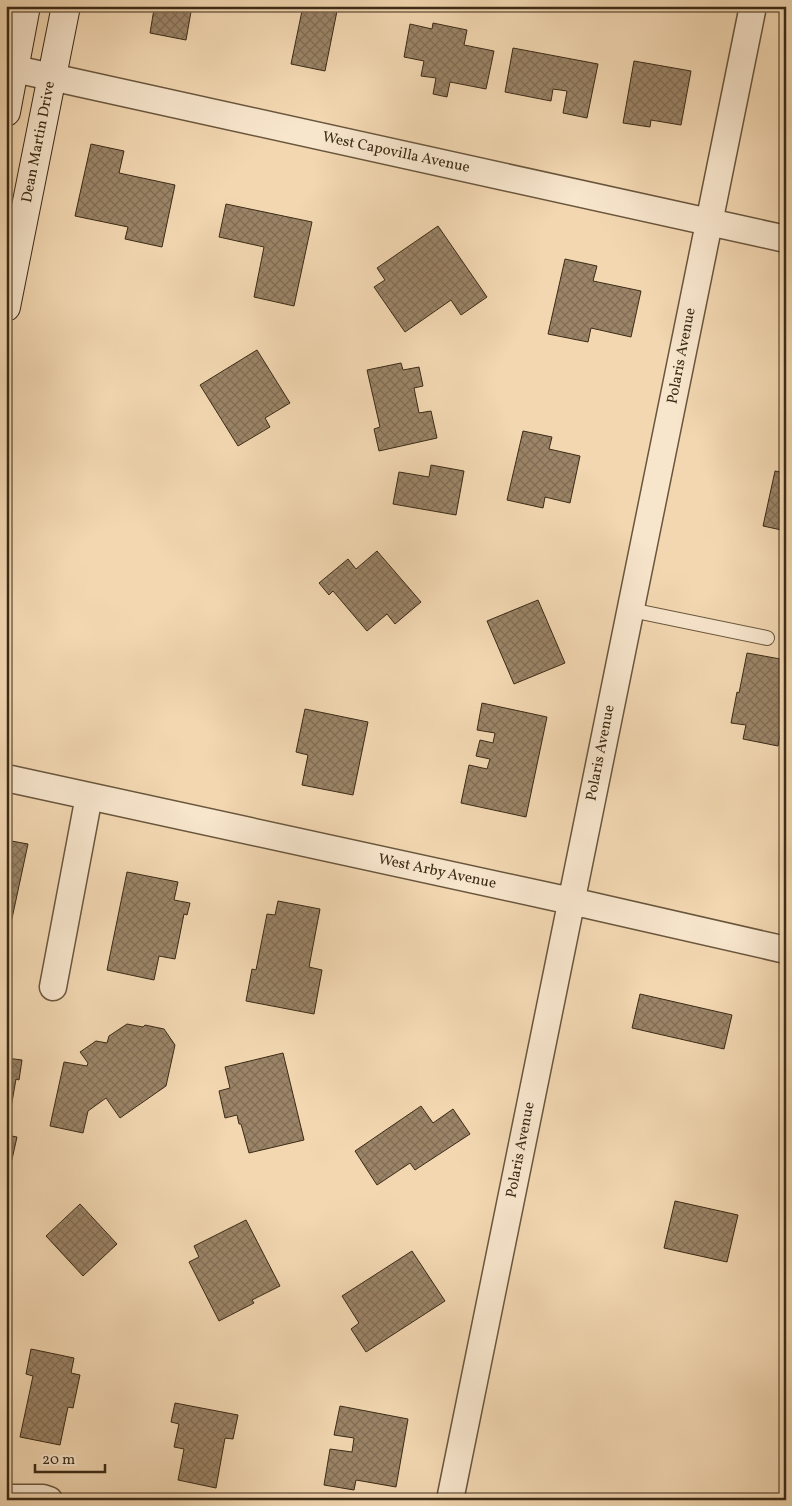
<svg xmlns="http://www.w3.org/2000/svg" width="792" height="1506" font-family="Vollkorn,serif">
  <style>
    .building { fill: url(#building-cross-hatch); stroke: #3c2b16 }
    .lines { fill: none; stroke-linecap: round; stroke-linejoin: round }
    .service-casing { stroke: #6a563d; stroke-width: 16 }
    .minor-casing { stroke: #6a563d; stroke-width: 29 }
    .secondary-casing { stroke: #3c2b16; stroke-width: 30 }
    .service { stroke: #f7e5cc; stroke-width: 14 }
    .minor { stroke: #f7e5cc; stroke-width: 26 }
    .secondary { stroke: #f7e5cc; stroke-width: 28 }
    .labels { text-anchor: middle; dominant-baseline: central; stroke-width: 5; stroke-linejoin: round; paint-order: stroke }
    .street-label { font-size: 15px; fill: #3c2b16; stroke: #f7e5cc }
  </style>
  <defs>
    <pattern id="building-cross-hatch" width="8" height="8" patternUnits="userSpaceOnUse" patternTransform="scale(1.25)"><rect width="8" height="8" fill="#9b8467"/><path d="M0 0l8 8M0 8l8-8" fill="none" stroke="#806c54"/></pattern>
  </defs>
  <rect width="100%" height="100%" fill="#f2d7b1"/>
  <filter id="stains"><feTurbulence type="fractalNoise" baseFrequency=".004" numOctaves="4"/><feColorMatrix values="0 0 0 0 .2 0 0 0 0 .09 0 0 0 0 .02 0 0 0 .5 -.17"/></filter>
  <radialGradient id="worn" r=".72"><stop offset=".6" stop-color="#630" stop-opacity="0"/><stop offset="1" stop-color="#630" stop-opacity=".3"/></radialGradient>
  <path class="building" d="M 141,6 L 192,6 L 186,40 L 150,33 L 154,9 Z
    M 303,6 L 338,6 L 325,71 L 291,64 Z
    M 433,23 L 467,30 L 464,45 L 494,51 L 486,89 L 450,82 L 447,97 L 433,94 L 436,78 L 421,76 L 424,61 L 404,57 L 410,24 L 432,29 Z
    M 513,48 L 598,64 L 587,118 L 563,113 L 567,91 L 553,89 L 551,101 L 505,92 Z
    M 634,61 L 691,71 L 681,125 L 651,120 L 650,127 L 623,123 Z
    M 91,144 L 124,151 L 119,173 L 175,185 L 162,247 L 125,239 L 128,227 L 75,216 Z
    M 226,204 L 312,222 L 294,306 L 254,297 L 264,247 L 219,237 Z
    M 438,226 L 487,297 L 461,315 L 451,300 L 405,332 L 374,287 L 385,280 L 377,268 Z
    M 565,259 L 597,266 L 593,281 L 641,291 L 631,337 L 591,328 L 588,342 L 548,334 Z
    M 257,350 L 290,403 L 265,418 L 270,427 L 238,446 L 200,385 Z
    M 401,363 L 403,370 L 419,367 L 423,386 L 414,388 L 419,413 L 431,411 L 437,438 L 379,451 L 374,429 L 380,427 L 367,370 Z
    M 523,431 L 552,437 L 549,449 L 580,456 L 570,503 L 545,497 L 543,508 L 507,500 Z
    M 431,465 L 464,471 L 456,515 L 393,504 L 399,472 L 429,477 Z
    M 775,471 L 786,473 L 786,531 L 763,526 Z
    M 377,551 L 421,602 L 395,624 L 387,614 L 367,631 L 333,591 L 329,595 L 319,583 L 348,559 L 356,569 Z
    M 538,600 L 565,663 L 514,684 L 487,621 Z
    M 747,653 L 786,660 L 786,672 L 780,703 L 786,705 L 786,720 L 783,719 L 778,746 L 743,739 L 746,725 L 731,723 L 737,692 L 739,693 Z
    M 482,703 L 547,717 L 526,817 L 461,803 L 469,765 L 487,769 L 490,759 L 476,756 L 480,740 L 493,743 L 495,733 L 477,730 Z
    M 305,709 L 368,722 L 353,795 L 302,785 L 308,755 L 296,752 Z
    M 6,840 L 28,844 L 11,923 L 6,922 Z
    M 127,872 L 178,882 L 174,900 L 190,903 L 187,915 L 184,914 L 175,959 L 159,956 L 154,980 L 107,970 Z
    M 278,901 L 320,909 L 309,967 L 322,970 L 314,1014 L 246,1001 L 252,969 L 256,970 L 267,914 L 275,915 Z
    M 640,994 L 732,1015 L 724,1049 L 632,1028 Z
    M 127,1024 L 143,1027 L 145,1025 L 164,1029 L 175,1045 L 166,1086 L 120,1118 L 106,1098 L 88,1111 L 83,1133 L 50,1126 L 64,1062 L 87,1066 L 88,1063 L 80,1052 L 96,1041 L 107,1043 L 109,1036 Z
    M 283,1053 L 304,1140 L 249,1153 L 241,1124 L 239,1124 L 237,1115 L 225,1118 L 219,1091 L 230,1088 L 225,1067 Z
    M 6,1058 L 22,1060 L 19,1080 L 16,1079 L 11,1108 L 6,1108 Z
    M 421,1106 L 433,1123 L 453,1109 L 470,1134 L 415,1170 L 410,1163 L 377,1185 L 355,1151 Z
    M 6,1135 L 17,1137 L 6,1186 Z
    M 675,1201 L 738,1215 L 727,1262 L 664,1248 Z
    M 80,1204 L 117,1244 L 83,1276 L 46,1236 Z
    M 246,1220 L 280,1286 L 252,1300 L 254,1303 L 219,1321 L 189,1262 L 199,1257 L 194,1246 Z
    M 412,1251 L 445,1301 L 366,1352 L 351,1329 L 359,1323 L 342,1296 Z
    M 31,1349 L 74,1358 L 71,1373 L 80,1375 L 73,1408 L 68,1407 L 60,1445 L 20,1437 L 33,1376 L 26,1374 Z
    M 175,1403 L 238,1415 L 233,1439 L 225,1438 L 216,1488 L 178,1480 L 184,1449 L 174,1447 L 179,1424 L 171,1422 Z
    M 340,1406 L 408,1419 L 396,1487 L 356,1480 L 354,1490 L 324,1485 L 330,1449 L 352,1452 L 354,1438 L 334,1435 Z"/>
  <g class="lines">
    <defs>
      <path id="service" d="M 631,610 L 767,638"/>
      <path id="minor" d="M 6,67 L 786,239
        M 6,778 L 571,901 L 786,950
        M 53,987 L 89,796
        M 6,1498 L 43,1498 L 49,1500
        M 450,1500 L 753,6"/>
      <path id="secondary" d="M 6,112 L 26,6
        M 6,307 L 66,6"/>
    </defs>
    <use href="#service" class="service-casing"/>
    <use href="#minor" class="minor-casing"/>
    <use href="#secondary" class="secondary-casing"/>
    <use href="#service" class="service"/>
    <use href="#minor" class="minor"/>
    <use href="#secondary" class="secondary"/>
  </g>
  <g class="labels">
    <g class="street-label">
      <text transform="translate(39 142) rotate(-79)">Dean Martin Drive</text>
      <text transform="translate(396 153) rotate(12)">West Capovilla Avenue</text>
      <text transform="translate(682 356) rotate(-79)">Polaris Avenue</text>
      <text transform="translate(601 753) rotate(-79)">Polaris Avenue</text>
      <text transform="translate(437 872) rotate(12)">West Arby Avenue</text>
      <text transform="translate(521 1150) rotate(-79)">Polaris Avenue</text>
    </g>
  </g>
  <rect width="792" height="1506" fill="none" stroke="#f2d7b1" stroke-width="25"/>
  <rect x="8" y="8" width="777" height="1491" fill="none" stroke="#3c2b16" stroke-width="2.5"/>
  <rect x="12" y="12" width="767" height="1481" fill="none" stroke="#3c2b16"/>
  <path d="M35 1464v8h70v-8" fill="none" stroke="#3c2b16" stroke-width="2.5"/>
  <text x="42" y="1464" font-size="15" fill="#3c2b16" stroke="#f7e5cc" stroke-width="4" paint-order="stroke">20 m</text>
  <rect width="100%" height="100%" filter="url(#stains)"/>
  <rect width="100%" height="100%" fill="url(#worn)"/>
</svg>
